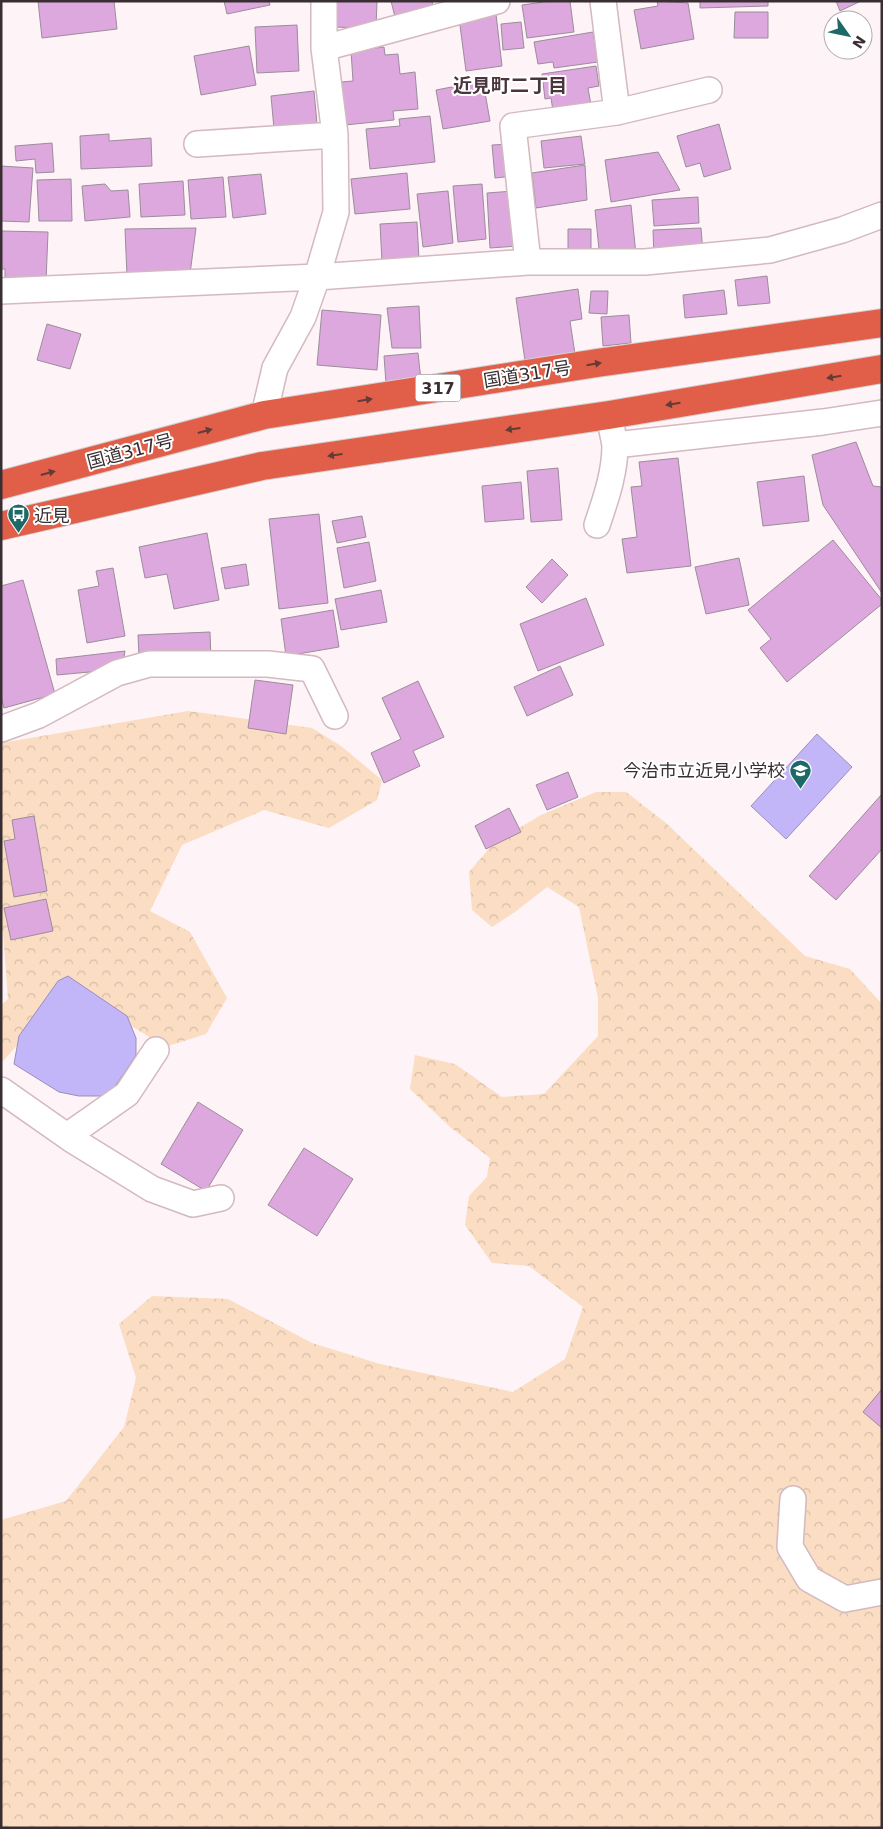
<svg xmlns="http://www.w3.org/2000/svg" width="883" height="1829" font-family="'DejaVu Sans','Noto Sans JP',sans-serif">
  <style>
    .forest { fill: url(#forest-crowns) }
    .water { fill: #c2b6f8; stroke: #998ebd }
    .building { fill: #dca8dd; stroke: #9c8c9c }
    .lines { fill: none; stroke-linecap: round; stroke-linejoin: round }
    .street-casing { stroke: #d3b9c0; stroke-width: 28 }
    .highway-casing { stroke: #d3d1d2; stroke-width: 30 }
    .street { stroke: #fff; stroke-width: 25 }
    .highway { stroke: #e15f48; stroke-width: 28 }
    .oneway { fill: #633b38 }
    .labels { text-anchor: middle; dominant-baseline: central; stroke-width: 4; stroke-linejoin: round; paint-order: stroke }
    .shield { fill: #fff; stroke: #746d70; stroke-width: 1 }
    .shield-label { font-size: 16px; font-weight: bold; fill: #392f32 }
    .street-label { font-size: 18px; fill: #392f32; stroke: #fff }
    .poi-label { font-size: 18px; fill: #392f32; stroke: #fff; text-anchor: start }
    .neighbourhood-label { font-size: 19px; font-weight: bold; fill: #4a353c; stroke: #fff }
  </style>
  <defs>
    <pattern id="forest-crowns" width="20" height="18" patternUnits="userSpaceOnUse" patternTransform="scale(1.25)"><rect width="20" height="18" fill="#faddc2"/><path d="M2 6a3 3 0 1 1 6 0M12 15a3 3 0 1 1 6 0" fill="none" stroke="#d7bea7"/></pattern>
  </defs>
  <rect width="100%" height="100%" fill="#fef3f6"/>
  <path class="forest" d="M 188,711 L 312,728 L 341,746 L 382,780 L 377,800 L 329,828 L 264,810 L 182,845 L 150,911 L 190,932 L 227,998 L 206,1034 L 165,1047 L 69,987 L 4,1060 L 1,1061 L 1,1005 L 8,999 L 3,932 L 1,930 L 1,743 Z
    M 596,792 L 626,792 L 666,823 L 805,956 L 850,969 L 882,1004 L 882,1828 L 1,1828 L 1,1520 L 66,1501 L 124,1427 L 136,1378 L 119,1324 L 152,1296 L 228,1299 L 312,1343 L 380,1364 L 513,1392 L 565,1359 L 583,1307 L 529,1266 L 492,1263 L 465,1225 L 469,1196 L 487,1177 L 490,1158 L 450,1127 L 410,1089 L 415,1055 L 455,1064 L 502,1097 L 544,1094 L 598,1036 L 598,998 L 579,907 L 547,887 L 515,912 L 492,927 L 472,910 L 469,872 L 494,843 L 541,815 Z"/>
  <path class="water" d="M 817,734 L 852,767 L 786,839 L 751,806 Z
    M 68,976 L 127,1016 L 136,1038 L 136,1055 L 125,1072 L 113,1089 L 102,1096 L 79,1096 L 59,1092 L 14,1064 L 19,1036 L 58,981 Z"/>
  <path class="building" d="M 38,1 L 114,1 L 117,29 L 42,38 Z
    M 224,1 L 269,1 L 270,5 L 227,14 Z
    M 330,1 L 377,1 L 376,28 L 330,27 Z
    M 391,1 L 432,1 L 434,13 L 396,21 Z
    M 551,1 L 570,1 L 574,32 L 527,38 L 522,5 Z
    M 657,1 L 688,3 L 694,39 L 641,49 L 634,10 L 658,6 Z
    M 700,1 L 768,1 L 768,6 L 700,8 Z
    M 836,1 L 861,1 L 840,11 Z
    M 735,12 L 768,12 L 768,38 L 734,38 Z
    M 496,14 L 502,66 L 466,71 L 459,18 Z
    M 521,22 L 524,48 L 503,50 L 501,24 Z
    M 297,25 L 299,71 L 257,73 L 255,27 Z
    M 593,32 L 598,62 L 554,68 L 553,62 L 538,64 L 534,42 Z
    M 249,46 L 256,85 L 201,95 L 194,56 Z
    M 384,47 L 385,55 L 398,54 L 400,74 L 415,72 L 418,109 L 393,111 L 394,120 L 345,125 L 341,82 L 353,81 L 351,51 Z
    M 596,66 L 599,86 L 588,88 L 591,105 L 553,111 L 551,98 L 545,99 L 542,74 Z
    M 483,81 L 490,121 L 443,129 L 436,90 Z
    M 314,91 L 317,124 L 274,129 L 271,96 Z
    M 430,116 L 435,162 L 370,169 L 366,129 L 400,126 L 399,119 Z
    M 719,124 L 731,169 L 704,177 L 700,163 L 686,167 L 677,136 Z
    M 109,134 L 109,141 L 151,138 L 152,166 L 81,169 L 80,136 Z
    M 581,136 L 585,164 L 544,168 L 541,141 Z
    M 52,143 L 54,172 L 36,173 L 35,159 L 16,161 L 15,146 Z
    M 511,144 L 514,176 L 495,178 L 492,145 Z
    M 658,152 L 680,190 L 611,202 L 605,160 Z
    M 585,165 L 587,200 L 536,208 L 532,173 Z
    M 1,166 L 33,168 L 29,222 L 1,221 Z
    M 407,173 L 410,209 L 355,214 L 351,179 Z
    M 261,174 L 266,214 L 233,218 L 228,177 Z
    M 223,177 L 226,217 L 191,219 L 188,180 Z
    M 71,179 L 72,221 L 39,221 L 37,180 Z
    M 183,181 L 185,215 L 141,217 L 139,184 Z
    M 105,184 L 111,191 L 128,190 L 130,217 L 85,221 L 82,186 Z
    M 482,184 L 486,239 L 458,242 L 453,186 Z
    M 448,191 L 453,243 L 423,247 L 417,194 Z
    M 514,191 L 518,246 L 490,248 L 487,193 Z
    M 698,197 L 699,223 L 654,226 L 652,200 Z
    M 631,205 L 636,255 L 600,259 L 595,210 Z
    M 417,222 L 419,260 L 382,262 L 380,224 Z
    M 196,228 L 190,274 L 127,276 L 125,229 Z
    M 701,228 L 703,254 L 654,257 L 653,230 Z
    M 568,229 L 591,229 L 591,258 L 568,259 Z
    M 1,231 L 48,232 L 46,282 L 5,281 L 5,269 L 1,269 Z
    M 767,276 L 770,303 L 738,306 L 735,280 Z
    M 578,289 L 582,319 L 570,321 L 575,354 L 525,361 L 516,298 Z
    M 724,290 L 727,314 L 685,318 L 683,295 Z
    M 591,291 L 608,291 L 607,314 L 589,313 Z
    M 419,306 L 421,348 L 392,348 L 387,308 Z
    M 322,310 L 381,315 L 377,370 L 317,365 Z
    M 629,315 L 631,343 L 603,346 L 601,317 Z
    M 47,324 L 81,334 L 70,369 L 37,360 Z
    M 418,353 L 421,380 L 386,383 L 384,356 Z
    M 856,442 L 873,486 L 882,487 L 882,593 L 823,505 L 812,455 Z
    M 678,458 L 691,566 L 627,573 L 622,539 L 637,537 L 631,487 L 642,486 L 639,462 Z
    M 558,468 L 562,520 L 531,522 L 527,471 Z
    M 804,476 L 809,521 L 763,526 L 757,482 Z
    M 521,482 L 524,519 L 485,522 L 482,486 Z
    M 319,514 L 328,603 L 279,609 L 269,519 Z
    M 362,516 L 366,537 L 337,543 L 332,521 Z
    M 207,533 L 219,600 L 174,609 L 167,574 L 145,578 L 139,547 Z
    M 833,540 L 882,600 L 882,604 L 787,682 L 760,648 L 771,639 L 748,610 Z
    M 369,542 L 376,581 L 344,588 L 337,548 Z
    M 739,558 L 749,605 L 706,614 L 695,567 Z
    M 552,559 L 568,575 L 542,603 L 526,587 Z
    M 246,564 L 249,585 L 225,589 L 221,568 Z
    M 113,568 L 125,636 L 87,643 L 78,590 L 99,586 L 96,571 Z
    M 23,580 L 55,694 L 4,708 L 1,697 L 1,586 Z
    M 381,590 L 387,622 L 341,630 L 335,599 Z
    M 586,598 L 604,645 L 538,671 L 520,624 Z
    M 333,610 L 339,647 L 286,656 L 281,619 Z
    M 210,632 L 211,659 L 139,656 L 138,635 Z
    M 125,651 L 122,669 L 57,675 L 56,659 Z
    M 560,666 L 573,695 L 527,716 L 514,687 Z
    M 255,680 L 293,685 L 286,734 L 248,728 Z
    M 418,681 L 444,737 L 413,751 L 420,766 L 384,783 L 371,753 L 401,739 L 382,698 Z
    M 568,772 L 578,797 L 547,810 L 536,785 Z
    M 882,794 L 882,849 L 836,900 L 809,876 Z
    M 509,808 L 521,832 L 486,849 L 475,826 Z
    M 34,816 L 47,891 L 14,897 L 4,841 L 15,839 L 12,820 Z
    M 46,899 L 53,931 L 11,940 L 4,908 Z
    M 198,1102 L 243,1130 L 206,1191 L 161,1164 Z
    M 304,1148 L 353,1179 L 317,1236 L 268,1205 Z
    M 882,1389 L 882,1428 L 863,1412 Z"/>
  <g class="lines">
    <defs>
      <path id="street" d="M 603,1 L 617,112
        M 324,48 L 497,1
        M 197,144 L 335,135
        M 528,262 L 645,262 L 770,250 L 842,230 L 882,215
        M 1,291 L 317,277 L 528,262 L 513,126 L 617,112 L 709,90
        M 264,415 L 275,368 L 303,317 L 317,277 L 336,212 L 335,135 L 324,48 L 324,1
        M 609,415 L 615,445 L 823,422 L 882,413
        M 597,525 C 606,498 615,473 615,445
        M 1,729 L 39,715 L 117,673 L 149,664 L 268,664 L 312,669 L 335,716
        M 1,1090 L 71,1139 L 152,1189 L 193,1204 L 221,1198
        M 67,1136 L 127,1094 L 156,1050
        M 793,1499 L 790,1547 L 809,1579 L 845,1599 L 882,1592"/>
      <path id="highway" d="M 1,485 L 264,415 L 597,363 L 882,323
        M 1,526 L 262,466 L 609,415 L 882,369"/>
    </defs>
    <use href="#street" class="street-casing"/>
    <use href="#highway" class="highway-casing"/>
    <use href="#street" class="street"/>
    <use href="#highway" class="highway"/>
  </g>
  <defs><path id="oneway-solid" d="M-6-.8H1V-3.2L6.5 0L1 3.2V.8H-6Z" transform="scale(1.25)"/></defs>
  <g class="oneway">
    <use href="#oneway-solid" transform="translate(594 364) rotate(-9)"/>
    <use href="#oneway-solid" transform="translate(834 377) rotate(171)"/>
    <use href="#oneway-solid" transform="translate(365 400) rotate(-9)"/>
    <use href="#oneway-solid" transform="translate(673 404) rotate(171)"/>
    <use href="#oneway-solid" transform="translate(513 429) rotate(172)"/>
    <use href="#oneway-solid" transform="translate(205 431) rotate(-15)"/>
    <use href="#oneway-solid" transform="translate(335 455) rotate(172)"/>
    <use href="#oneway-solid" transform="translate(48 473) rotate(-15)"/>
  </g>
  <defs>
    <symbol id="bus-pin" viewBox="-11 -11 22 30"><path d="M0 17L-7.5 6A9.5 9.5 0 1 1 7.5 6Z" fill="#1c6968" stroke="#fff"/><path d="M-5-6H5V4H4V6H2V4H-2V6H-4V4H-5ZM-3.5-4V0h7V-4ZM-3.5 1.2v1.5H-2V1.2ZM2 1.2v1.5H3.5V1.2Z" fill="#fff"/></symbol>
    <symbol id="school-pin" viewBox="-11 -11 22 30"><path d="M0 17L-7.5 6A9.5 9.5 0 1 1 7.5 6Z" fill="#1c6968" stroke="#fff"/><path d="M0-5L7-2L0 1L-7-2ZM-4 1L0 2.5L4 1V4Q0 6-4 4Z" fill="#fff"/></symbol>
  </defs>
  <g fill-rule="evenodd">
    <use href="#bus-pin" x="6" y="502" width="25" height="34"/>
    <use href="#school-pin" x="788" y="758" width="25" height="34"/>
  </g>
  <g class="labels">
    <rect class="shield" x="415.5" y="374.5" width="45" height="27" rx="4"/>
    <g class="shield-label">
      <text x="438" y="388">317</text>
    </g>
    <g class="street-label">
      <text transform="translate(527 374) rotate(-9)">国道317号</text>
      <text transform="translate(130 451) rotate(-15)">国道317号</text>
    </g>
    <g class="poi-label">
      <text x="34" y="515">近見</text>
      <text x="785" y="770" text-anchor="end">今治市立近見小学校</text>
    </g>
    <g class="neighbourhood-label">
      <text x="510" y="85">近見町二丁目</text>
    </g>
  </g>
  <rect width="883" height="1829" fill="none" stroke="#392f32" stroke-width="5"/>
  <g transform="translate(848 35) rotate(123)"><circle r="24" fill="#ffffff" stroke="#b0acad"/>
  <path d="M0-4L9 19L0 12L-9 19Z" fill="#1c6968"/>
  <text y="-8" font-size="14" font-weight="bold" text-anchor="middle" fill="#392f32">N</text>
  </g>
</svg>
